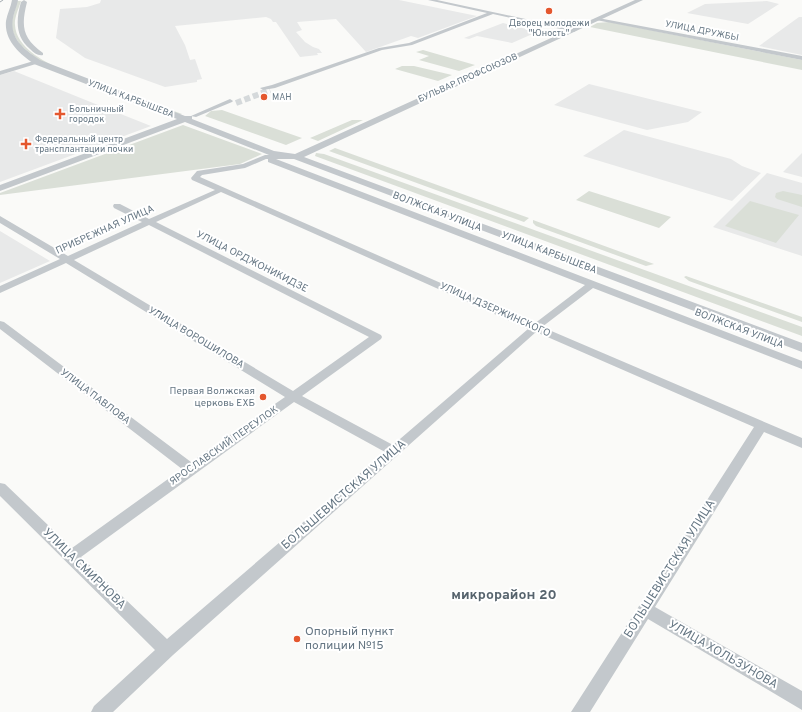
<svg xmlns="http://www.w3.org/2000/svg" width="802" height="712" font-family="Overpass,sans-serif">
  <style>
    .built { fill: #e8e9e9 }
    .green { fill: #dadfd7 }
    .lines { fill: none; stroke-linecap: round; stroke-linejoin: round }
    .minor-tunnel { stroke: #d5d9db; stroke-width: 6; stroke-dasharray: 6 3; stroke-linecap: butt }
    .minor { fill: #c3c8cc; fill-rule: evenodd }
    .tertiary { fill: #c3c8cc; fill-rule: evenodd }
    .tram { stroke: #a2aab0; stroke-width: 1 }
    .poi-dot { fill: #e4572e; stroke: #fff; stroke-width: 1.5 }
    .labels { text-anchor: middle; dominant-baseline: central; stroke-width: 4; stroke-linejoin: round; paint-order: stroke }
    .far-poi-label { font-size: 9px; fill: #657683; stroke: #fff; text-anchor: start }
    .far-street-label { font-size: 9px; fill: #657683; stroke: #fff }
    .street-label { font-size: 10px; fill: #657683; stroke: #fff }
    .poi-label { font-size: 10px; fill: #657683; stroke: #fff; text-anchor: end }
    .near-street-label { font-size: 12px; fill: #657683; stroke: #fff }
    .near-poi-label { font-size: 12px; fill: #657683; stroke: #fff; text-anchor: start }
    .near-quarter-label { font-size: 14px; font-weight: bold; fill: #57646e; stroke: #fff }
  </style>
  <rect width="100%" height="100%" fill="#fafaf8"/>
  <path class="built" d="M 101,0 L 399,0 L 477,16 L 418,38 L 411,36 L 366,52 L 336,19 L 297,22 L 302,30 L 296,32 L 305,42 L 313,47 L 319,49 L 322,53 L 317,53 L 318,55 L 300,57 L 276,22 L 273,22 L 271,19 L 266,17 L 175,26 L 185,45 L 190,60 L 195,59 L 202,79 L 197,80 L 197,82 L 165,87 L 85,58 L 56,38 L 60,9 L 87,7 L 100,3 Z
    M 767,1 L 779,4 L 748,24 L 687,13 L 705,4 Z
    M 799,17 L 802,17 L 802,55 L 759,46 Z
    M 503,23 L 537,32 L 512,43 L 477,36 L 469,39 L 464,38 Z
    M 14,71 L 88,101 L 151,126 L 0,182 L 0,75 Z
    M 589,84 L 702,112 L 688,122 L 647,130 L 554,105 Z
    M 624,130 L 731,159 L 742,166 L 761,173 L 732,201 L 583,156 Z
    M 802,153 L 802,177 L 783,172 Z
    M 767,173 L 802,183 L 802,256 L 713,227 Z
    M 0,231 L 50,261 L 0,283 Z"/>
  <path class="green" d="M 17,1 L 21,1 C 19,8 14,18 15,25 C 16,47 43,61 60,69 L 182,114 L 179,115 L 41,62 L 20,45 L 14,35 L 11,25 Z
    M 609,22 L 802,60 L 802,70 L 590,27 L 597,23 Z
    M 423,50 L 475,65 L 459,71 L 419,60 L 429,56 L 416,52 Z
    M 402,66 L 414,66 L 452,75 L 438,81 L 395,69 Z
    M 222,110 L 302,138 L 286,145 L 205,116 L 211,111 Z
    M 352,120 L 363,120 L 318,141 L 310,138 Z
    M 183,125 L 262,154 L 240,164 L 0,195 L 0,193 Z
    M 335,148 L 529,218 L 524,222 L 329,151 Z
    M 316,153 L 324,154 L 802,327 L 802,336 L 315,156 Z
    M 589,191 L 671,217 L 659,228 L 576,200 Z
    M 783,191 L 802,195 L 802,207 L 777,199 L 775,197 L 776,193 Z
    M 750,201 L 799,215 L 776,243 L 725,226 Z
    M 533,220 L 654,264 L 646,266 L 536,226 L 533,223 Z
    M 686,276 L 802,317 L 802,322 L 689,281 L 684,277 Z"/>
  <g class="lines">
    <path class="minor-tunnel" d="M 236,103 L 270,90"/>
    <path class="minor" d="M 428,0 L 437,0 L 577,30 L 574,32 L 493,14 L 412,45 L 382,50 L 275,88 L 263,90 L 260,88 L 272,85 L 379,48 L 409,43 L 487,13 Z
      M 598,18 L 802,56 L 802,60 L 596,20 Z
      M 37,60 L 40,62 L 39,63 L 0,75 L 0,71 Z
      M 230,99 L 233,101 L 232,102 L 196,117 L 191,116 Z
      M 265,155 L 299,155 L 299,159 L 276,159 L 802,361 L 802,369 L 593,288 L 542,327 L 802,438 L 802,448 L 764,432 L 655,607 L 802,691 L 802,710 L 648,619 L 590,712 L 571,712 L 754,427 L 536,332 L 173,655 L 113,712 L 91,712 L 94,706 L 155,650 L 0,496 L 0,483 L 5,484 L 72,548 L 182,469 L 0,329 L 0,321 L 4,322 L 191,462 L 285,397 L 66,263 L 0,293 L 0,286 L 60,259 L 0,223 L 0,216 L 68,256 L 142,222 L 114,208 L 113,206 L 114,204 L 120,204 L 149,219 L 215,190 L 192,180 L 191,178 L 197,171 L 243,164 ZM 266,159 L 268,159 L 268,162 L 585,285 L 534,324 L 200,177 L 202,175 L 245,168 ZM 221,192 L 528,329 L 393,445 L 302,396 L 381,339 L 382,337 L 381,335 L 156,222 ZM 149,225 L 369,337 L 293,391 L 74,260 ZM 294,402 L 385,452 L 167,639 L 81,557 Z"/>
    <path class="tertiary" d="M 12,0 L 18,0 C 17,6 14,12 13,18 C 9,39 25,50 40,60 L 185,116 L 192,116 L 192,119 L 274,151 L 295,154 L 635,0 L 643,0 L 304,157 L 802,343 L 802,352 L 294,159 L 269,155 L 185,122 L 0,191 L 0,185 L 177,119 L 34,64 C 20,54 4,41 6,21 C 7,14 11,7 12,0 Z
      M 24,0 L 27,2 C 21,26 22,38 43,53 L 43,55 C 38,56 34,53 30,49 C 15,36 16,20 21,2 Z"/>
    <path class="tram" d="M 0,2 L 3,0"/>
  </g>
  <g class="poi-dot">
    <circle cx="549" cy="11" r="4"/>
    <circle cx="264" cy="97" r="4"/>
    <path d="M58 108h4v4h4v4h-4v4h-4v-4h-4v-4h4z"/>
    <path d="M24 138h4v4h4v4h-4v4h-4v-4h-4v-4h4z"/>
    <circle cx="263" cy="397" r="4"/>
    <circle cx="297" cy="639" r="4"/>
  </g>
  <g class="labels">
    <g class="far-poi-label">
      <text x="549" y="23" text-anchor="middle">Дворец молодежи<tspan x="549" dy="10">"Юность"</tspan></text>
      <text x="272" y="97">МАН</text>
      <text x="69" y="109">Больничный<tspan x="69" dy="10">городок</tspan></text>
      <text x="35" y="139">Федеральный центр<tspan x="35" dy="10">трансплантации почки</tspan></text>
    </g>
    <g class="far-street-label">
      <text transform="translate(702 31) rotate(11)">УЛИЦА ДРУЖБЫ</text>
      <text transform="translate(468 78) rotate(-24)">БУЛЬВАР ПРОФСОЮЗОВ</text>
      <text transform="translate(131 99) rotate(21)">УЛИЦА КАРБЫШЕВА</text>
    </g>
    <g class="street-label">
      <text transform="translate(437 212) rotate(21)">ВОЛЖСКАЯ УЛИЦА</text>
      <text transform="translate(105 230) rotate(-24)">ПРИБРЕЖНАЯ УЛИЦА</text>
      <text transform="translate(549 253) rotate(21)">УЛИЦА КАРБЫШЕВА</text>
      <text transform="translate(252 262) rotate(27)">УЛИЦА ОРДЖОНИКИДЗЕ</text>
      <text transform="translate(495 310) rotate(24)">УЛИЦА ДЗЕРЖИНСКОГО</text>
      <text transform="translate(739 329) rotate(21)">ВОЛЖСКАЯ УЛИЦА</text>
      <text transform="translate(196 338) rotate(31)">УЛИЦА ВОРОШИЛОВА</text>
      <text transform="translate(95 397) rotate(37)">УЛИЦА ПАВЛОВА</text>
      <text transform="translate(224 446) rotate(-35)">ЯРОСЛАВСКИЙ ПЕРЕУЛОК</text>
    </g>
    <g class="poi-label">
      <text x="255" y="391">Первая Волжская<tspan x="255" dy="12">церковь ЕХБ</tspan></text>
    </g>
    <g class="near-street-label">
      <text transform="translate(344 495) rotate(-41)">БОЛЬШЕВИСТСКАЯ УЛИЦА</text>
      <text transform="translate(84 569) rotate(44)">УЛИЦА СМИРНОВА</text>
      <text transform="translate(670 569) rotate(-58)">БОЛЬШЕВИСТСКАЯ УЛИЦА</text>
      <text transform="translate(723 655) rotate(30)">УЛИЦА ХОЛЬЗУНОВА</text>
    </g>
    <g class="near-poi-label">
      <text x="305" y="632">Опорный пункт<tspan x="305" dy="14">полиции №15</tspan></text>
    </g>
    <g class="near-quarter-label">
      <text x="504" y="595">микрорайон 20</text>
    </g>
  </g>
</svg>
